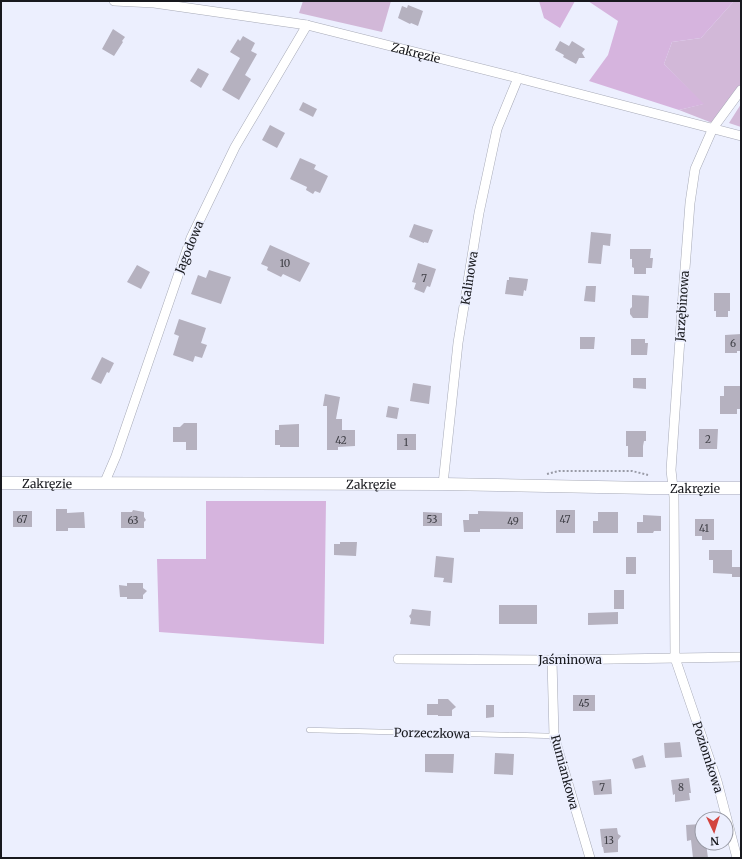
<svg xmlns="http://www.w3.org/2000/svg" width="742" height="859" font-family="Merriweather,serif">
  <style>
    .green { fill: #d2b8d8 }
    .forest { fill: #d6b4de }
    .building { fill: #b5b1bf }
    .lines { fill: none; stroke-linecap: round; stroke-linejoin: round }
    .lane-casing { stroke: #a7aab7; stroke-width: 5.5 }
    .street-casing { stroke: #a7aab7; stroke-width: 10 }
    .secondary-casing { stroke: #a7aab7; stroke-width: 13 }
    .path { stroke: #999ba6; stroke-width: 2; stroke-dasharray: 2 2; stroke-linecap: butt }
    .lane { stroke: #fff; stroke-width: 4.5 }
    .street { stroke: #fff; stroke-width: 9 }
    .secondary { stroke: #fff; stroke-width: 12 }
    .labels { text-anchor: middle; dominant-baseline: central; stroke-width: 3.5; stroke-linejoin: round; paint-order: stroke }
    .number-label { font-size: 10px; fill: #3f3f46 }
    .street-label { font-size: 12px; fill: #18191e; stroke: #eceffe }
  </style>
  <rect width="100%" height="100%" fill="#eceffe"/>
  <path class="green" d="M 303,1 L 391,1 L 382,32 L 299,13 Z
    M 734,1 L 741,1 L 741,87 L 715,124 L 679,110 L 703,104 L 664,64 L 672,42 L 701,38 Z
    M 741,104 L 741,127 L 729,123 Z"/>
  <path class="forest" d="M 539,1 L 575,1 L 560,28 L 544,18 Z
    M 588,1 L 734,1 L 701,38 L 672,42 L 664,64 L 704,104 L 679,110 L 589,81 L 608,55 L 618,21 Z
    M 206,501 L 326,501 L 324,644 L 159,632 L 157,559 L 206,559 Z"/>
  <path class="building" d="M 408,5 L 423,11 L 418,26 L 411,23 L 410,24 L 398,18 L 402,6 L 407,8 Z
    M 113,29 L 125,37 L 122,41 L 123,42 L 114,56 L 102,49 Z
    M 243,36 L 255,43 L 251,51 L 257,54 L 245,75 L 251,79 L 239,100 L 222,90 L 240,58 L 230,52 L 238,39 L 240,41 Z
    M 560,41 L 569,46 L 572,41 L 585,49 L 582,53 L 585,58 L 579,58 L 576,64 L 563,57 L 564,55 L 555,50 Z
    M 198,68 L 209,74 L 201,88 L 190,81 Z
    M 303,102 L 317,109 L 313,117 L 299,110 Z
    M 270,125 L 285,133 L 277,148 L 262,140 Z
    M 300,158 L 316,165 L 314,169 L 328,176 L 320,193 L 315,191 L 313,194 L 306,190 L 307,187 L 290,179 Z
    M 414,224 L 433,230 L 428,243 L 424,242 L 424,243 L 409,237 Z
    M 591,232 L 611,234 L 610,246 L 603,245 L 601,264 L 588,263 Z
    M 270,245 L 310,263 L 300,282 L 283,274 L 281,277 L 267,270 L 268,267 L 261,264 Z
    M 630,249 L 651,249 L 650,258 L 653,258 L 652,268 L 646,268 L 646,274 L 634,274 L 634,268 L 632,267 L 632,259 L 630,259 Z
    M 418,263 L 436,269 L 430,287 L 427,286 L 424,293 L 414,289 L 416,283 L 412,282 Z
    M 137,265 L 150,272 L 141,289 L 127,282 Z
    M 209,270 L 231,277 L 221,304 L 191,294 L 198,275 L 206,278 Z
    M 509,277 L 528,279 L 526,291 L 524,290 L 523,296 L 505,294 L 507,280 L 509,280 Z
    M 586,286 L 596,286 L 595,302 L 584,301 Z
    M 714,293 L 730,293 L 730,311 L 728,311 L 728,317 L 716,317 L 716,311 L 714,311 Z
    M 632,295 L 649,296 L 648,318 L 633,318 L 630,314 L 630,309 L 632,307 Z
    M 179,319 L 206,328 L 201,343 L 207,345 L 202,358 L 195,356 L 193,362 L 173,355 L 179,336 L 174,334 Z
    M 741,334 L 741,351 L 737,351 L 737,353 L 725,353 L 725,335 Z
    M 580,337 L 595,337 L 594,349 L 580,349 Z
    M 631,339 L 645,339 L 645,343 L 648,343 L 647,355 L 631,355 Z
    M 102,357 L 114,363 L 109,373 L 107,372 L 101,384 L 91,379 Z
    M 633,378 L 646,378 L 646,389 L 633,388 Z
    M 413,383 L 431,386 L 429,404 L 410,401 Z
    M 724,386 L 741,386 L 741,409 L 737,409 L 737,414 L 720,414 L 720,396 L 724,396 Z
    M 325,394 L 340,397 L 336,419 L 342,419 L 342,430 L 355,430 L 355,446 L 338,447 L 338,450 L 327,450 L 327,406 L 323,406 Z
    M 388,406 L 399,408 L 397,419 L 386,417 Z
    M 184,423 L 197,423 L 197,450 L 186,450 L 186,442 L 173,442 L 173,427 L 180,427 Z
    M 299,424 L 299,447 L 280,447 L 280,445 L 275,445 L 275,430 L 279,430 L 279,425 Z
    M 699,429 L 718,429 L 717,449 L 699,449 Z
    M 626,431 L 646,431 L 646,441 L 644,441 L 643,446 L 643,457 L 628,457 L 628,446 L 626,446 Z
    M 397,434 L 416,434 L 416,450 L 397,450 Z
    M 56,509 L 67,509 L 67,513 L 84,512 L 85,528 L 68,528 L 68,531 L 56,531 Z
    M 133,510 L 144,512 L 144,517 L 146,520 L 144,522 L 144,528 L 121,528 L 121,512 L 132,512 Z
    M 556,510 L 575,510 L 575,533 L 556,533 Z
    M 13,511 L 32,511 L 32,527 L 13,527 Z
    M 478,511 L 523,512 L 523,529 L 480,529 L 480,532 L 464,532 L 463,520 L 469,520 L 469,514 L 478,514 Z
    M 423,512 L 442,513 L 442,526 L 423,526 Z
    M 598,512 L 618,512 L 618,533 L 593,533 L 593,521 L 598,521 Z
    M 643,515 L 661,516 L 661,531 L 654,531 L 653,533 L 637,533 L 637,522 L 643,522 Z
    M 695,519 L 714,519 L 714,540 L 702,540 L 702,536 L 695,536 Z
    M 340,542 L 357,542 L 356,556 L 334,555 L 334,544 L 340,544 Z
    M 709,550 L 732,550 L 732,567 L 741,567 L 741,577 L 732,577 L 732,572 L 732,574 L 713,573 L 713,560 L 709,560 Z
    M 436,556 L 454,558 L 452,583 L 443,582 L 444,578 L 434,577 Z
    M 626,557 L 636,557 L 636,574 L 626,574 Z
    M 127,583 L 143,583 L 143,588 L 147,591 L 143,595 L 143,599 L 127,599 L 127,597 L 120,597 L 119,585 L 127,586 Z
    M 614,590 L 624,590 L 624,609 L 614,609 Z
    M 499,605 L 537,605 L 537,624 L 499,624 Z
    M 412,609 L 431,611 L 430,626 L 410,624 L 411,619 L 409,616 L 411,614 Z
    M 618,612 L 618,624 L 588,625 L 588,613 Z
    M 573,695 L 595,695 L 595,711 L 573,711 Z
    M 438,699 L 448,699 L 456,707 L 452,710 L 452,716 L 438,716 L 438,715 L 427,715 L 427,704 L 438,704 Z
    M 486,705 L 494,705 L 494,717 L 486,718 Z
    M 680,742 L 682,757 L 665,758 L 664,743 Z
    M 495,753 L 514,754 L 513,775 L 494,774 Z
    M 425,754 L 454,754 L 453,773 L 425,772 Z
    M 643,755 L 646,767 L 635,769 L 632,759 Z
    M 689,778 L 691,793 L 689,793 L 690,800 L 675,802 L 675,794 L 673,795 L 671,780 Z
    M 611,779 L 612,794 L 594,795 L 592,781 Z
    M 701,824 L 702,843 L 706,843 L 708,858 L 693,858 L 691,840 L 687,841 L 686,825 Z
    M 617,828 L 618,834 L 621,836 L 618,840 L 618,852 L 604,853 L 603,847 L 602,847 L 600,829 Z"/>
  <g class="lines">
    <defs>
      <path id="lane" d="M 309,730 L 554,736"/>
      <g id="street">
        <path id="s1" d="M 114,1 L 154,3 L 307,25 L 518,78 L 741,136"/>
        <path d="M 104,484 L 116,456 L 191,238 L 235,147 L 307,25"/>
        <path d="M 443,484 L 458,343 L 479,213 L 497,129 L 518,78"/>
        <path d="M 398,659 L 552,660 L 741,657"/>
        <path d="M 552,660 L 554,736 L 590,858"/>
        <path d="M 737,858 L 717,781 L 675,658 L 674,497 L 671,470 L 683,295 L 690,203 L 695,169 L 713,128 L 741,90"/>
      </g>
      <g id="secondary">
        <path id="s2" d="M 1,483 L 443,484 L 650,488 L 741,488"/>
      </g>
    </defs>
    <use href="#lane" class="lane-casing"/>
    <use href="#street" class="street-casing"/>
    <use href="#secondary" class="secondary-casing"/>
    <path class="path" d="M 547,474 L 559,471 L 632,471 L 648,475"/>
    <use href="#lane" class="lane"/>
    <use href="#street" class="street"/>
    <use href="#secondary" class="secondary"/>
  </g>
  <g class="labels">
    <g class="number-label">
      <text x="285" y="263">10</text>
      <text x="424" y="278">7</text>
      <text x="733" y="343">6</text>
      <text x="708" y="439">2</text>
      <text x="341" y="440">42</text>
      <text x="406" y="442">1</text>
      <text x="22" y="519">67</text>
      <text x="432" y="519">53</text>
      <text x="565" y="519">47</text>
      <text x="133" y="520">63</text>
      <text x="513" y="521">49</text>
      <text x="704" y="528">41</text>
      <text x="584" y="703">45</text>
      <text x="602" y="787">7</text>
      <text x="681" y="787">8</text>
      <text x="609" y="840">13</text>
    </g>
    <g class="street-label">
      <text stroke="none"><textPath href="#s1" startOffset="307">Zakręzie</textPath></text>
      <text transform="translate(189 247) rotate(-68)">Jagodowa</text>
      <text transform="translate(469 278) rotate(-81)">Kalinowa</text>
      <text transform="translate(682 306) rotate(-86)">Jarzębinowa</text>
      <text stroke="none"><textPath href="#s2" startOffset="46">Zakręzie</textPath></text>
      <text stroke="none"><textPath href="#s2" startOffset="370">Zakręzie</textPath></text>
      <text stroke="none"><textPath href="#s2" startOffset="694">Zakręzie</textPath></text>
      <text x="570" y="659">Jaśminowa</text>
      <text transform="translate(432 733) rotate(1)">Porzeczkowa</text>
      <text transform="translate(708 757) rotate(72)">Poziomkowa</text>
      <text transform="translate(565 772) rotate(75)">Rumiankowa</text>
    </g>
  </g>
  <rect width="742" height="859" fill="none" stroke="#18191e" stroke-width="4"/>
  <g transform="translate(714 831) rotate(176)"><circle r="19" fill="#eceffe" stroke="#9799a4"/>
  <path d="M0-3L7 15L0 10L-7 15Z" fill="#d3443f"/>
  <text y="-6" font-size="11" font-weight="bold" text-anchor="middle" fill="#18191e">N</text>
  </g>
</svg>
